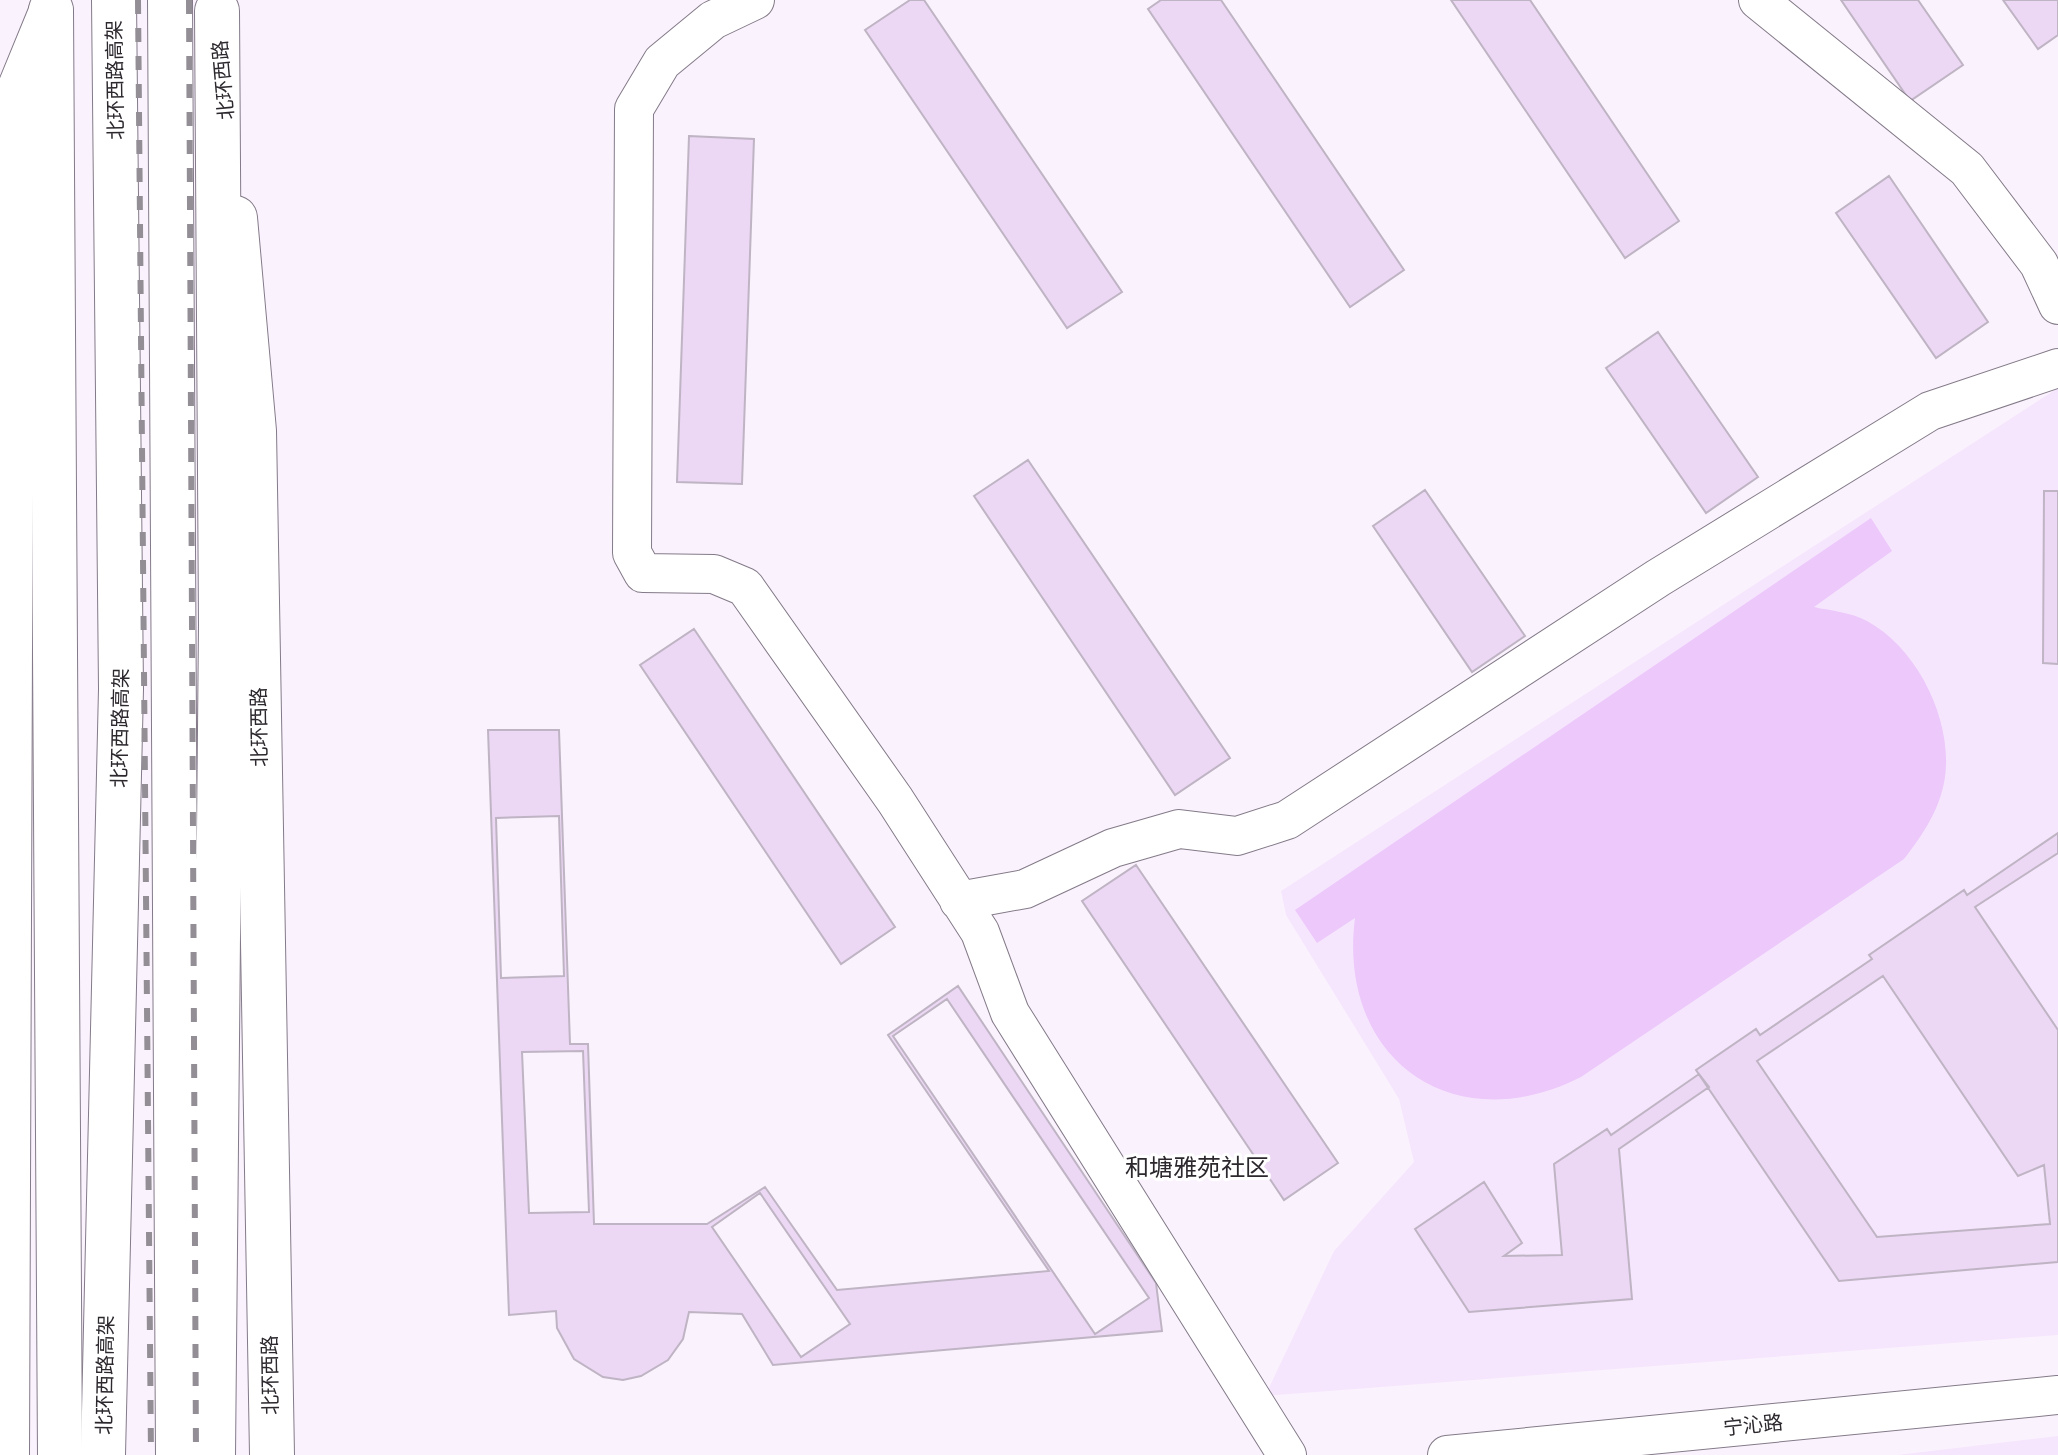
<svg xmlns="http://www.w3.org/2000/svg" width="2058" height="1455" font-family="Helvetica,'Noto Sans SC',sans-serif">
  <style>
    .built { fill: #f6e6fd }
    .green { fill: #ecc8fb }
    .building { fill: #ecd7f5; stroke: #bfb4c3; stroke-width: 2; fill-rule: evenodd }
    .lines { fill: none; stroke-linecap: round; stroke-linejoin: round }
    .minor-casing { stroke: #847a89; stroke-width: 40 }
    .major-casing { stroke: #847a89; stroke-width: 46 }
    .highway-casing { stroke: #847a89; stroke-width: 46 }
    .minor { stroke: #fff; stroke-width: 38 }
    .major { stroke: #fff; stroke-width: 44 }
    .highway { stroke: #fff; stroke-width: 44 }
    .rail { stroke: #938e96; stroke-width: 6; stroke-dasharray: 14 14; stroke-linecap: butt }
    .labels { text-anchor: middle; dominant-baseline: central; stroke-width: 6; stroke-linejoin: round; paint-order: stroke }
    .street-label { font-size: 20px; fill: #2c282e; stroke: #fff }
    .quarter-label { font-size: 24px; fill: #2c282e; stroke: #fff }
  </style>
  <rect width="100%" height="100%" fill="#faf3fd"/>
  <path class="built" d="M 2058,388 L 2058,1335 L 1265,1396 L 1334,1251 L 1414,1162 L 1399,1099 L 1286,915 L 1281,891 Z
    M 2058,1436 L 2058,1455 L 1897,1455 Z"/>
  <path class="green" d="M 1871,518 L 1892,551 L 1814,607 C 1832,611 1850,612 1867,621 C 1915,647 1948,712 1946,765 C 1945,802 1925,832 1904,859 L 1581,1077 C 1453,1142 1337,1059 1355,918 L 1317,943 L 1295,910 Z"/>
  <path class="building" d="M 910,0 L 924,0 L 1122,292 L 1067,328 L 865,30 Z
    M 1161,0 L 1221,0 L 1404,270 L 1350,307 L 1148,9 Z
    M 1451,0 L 1530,0 L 1679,221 L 1625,258 Z
    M 1841,0 L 1918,0 L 1963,65 L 1910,101 Z
    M 2003,0 L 2058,0 L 2058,35 L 2038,49 Z
    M 689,136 L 754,139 L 742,484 L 677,482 Z
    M 1889,176 L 1988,322 L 1936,358 L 1836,213 Z
    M 1658,332 L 1758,477 L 1706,513 L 1606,368 Z
    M 1028,460 L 1230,758 L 1175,795 L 974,496 Z
    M 1425,490 L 1525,636 L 1472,672 L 1373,526 Z
    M 2044,491 L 2058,491 L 2058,664 L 2043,663 Z
    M 694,629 L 895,927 L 841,964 L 640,665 Z
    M 488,730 L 559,730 L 570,1044 L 588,1044 L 594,1224 L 707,1224 L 765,1187 L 837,1290 L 1049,1271 L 888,1035 L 958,986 L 1156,1283 L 1162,1331 L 773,1365 L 742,1314 L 689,1312 L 683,1339 L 668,1360 L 641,1376 L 623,1380 L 603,1377 L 574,1359 L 557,1328 L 556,1311 L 509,1315 Z
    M 559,816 L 564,976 L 501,978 L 496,818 Z
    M 2058,833 L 2058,853 L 1975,907 L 2058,1030 L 2058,1262 L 1839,1281 L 1696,1070 L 1756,1029 L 1760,1035 L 1872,959 L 1869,955 L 1964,890 L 1967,895 ZM 1883,976 L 2018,1176 L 2044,1165 L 2050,1224 L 1877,1237 L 1757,1061 Z
    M 1136,865 L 1338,1163 L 1284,1200 L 1082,901 Z
    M 947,999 L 1149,1298 L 1095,1334 L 893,1036 Z
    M 583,1051 L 589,1212 L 529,1213 L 522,1052 Z
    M 1699,1074 L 1709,1087 L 1619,1149 L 1632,1299 L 1469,1312 L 1415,1229 L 1484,1182 L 1522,1243 L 1504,1256 L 1562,1255 L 1554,1164 L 1607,1129 L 1611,1135 Z
    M 760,1193 L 850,1324 L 801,1357 L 712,1227 Z"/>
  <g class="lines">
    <defs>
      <path id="minor" d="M 755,0 L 713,20 L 662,62 L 634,109 L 632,553 L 643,573 L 714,574 L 745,587 L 895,800 L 980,932 L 1010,1013 L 1287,1455
        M 1758,0 L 1967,169 L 2039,264 L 2058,305
        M 959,901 L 1025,889 L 1113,848 L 1179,829 L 1237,836 L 1287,820 L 1658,578 L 1930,411 L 2058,368
        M 1447,1455 L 2058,1395"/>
      <path id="major" d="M 51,10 L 60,1455
        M 235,218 L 254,431 L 272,1455"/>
      <path id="highway" d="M 170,0 L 178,1455
        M 7,1455 L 12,107 L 51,12
        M 103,1455 L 121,689 L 114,0
        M 213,1455 L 221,625 L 217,11"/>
    </defs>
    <use href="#minor" class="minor-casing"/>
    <use href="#major" class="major-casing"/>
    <use href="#highway" class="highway-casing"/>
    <use href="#minor" class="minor"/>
    <use href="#major" class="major"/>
    <use href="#highway" class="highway"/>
    <path class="rail" d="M 138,0 L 151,1455
      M 189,0 L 196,1455"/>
  </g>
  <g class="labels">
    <g class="street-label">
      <text transform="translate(115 80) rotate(-91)">北环西路高架</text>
      <text transform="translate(223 80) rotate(-95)">北环西路</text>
      <text transform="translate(259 727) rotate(-91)">北环西路</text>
      <text transform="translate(120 728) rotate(-89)">北环西路高架</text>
      <text transform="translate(105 1375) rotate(-89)">北环西路高架</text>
      <text transform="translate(270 1375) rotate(-91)">北环西路</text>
      <text transform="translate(1753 1425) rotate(-6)">宁沁路</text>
    </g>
    <g class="quarter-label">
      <text x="1197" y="1167">和塘雅苑社区</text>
    </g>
  </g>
</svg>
